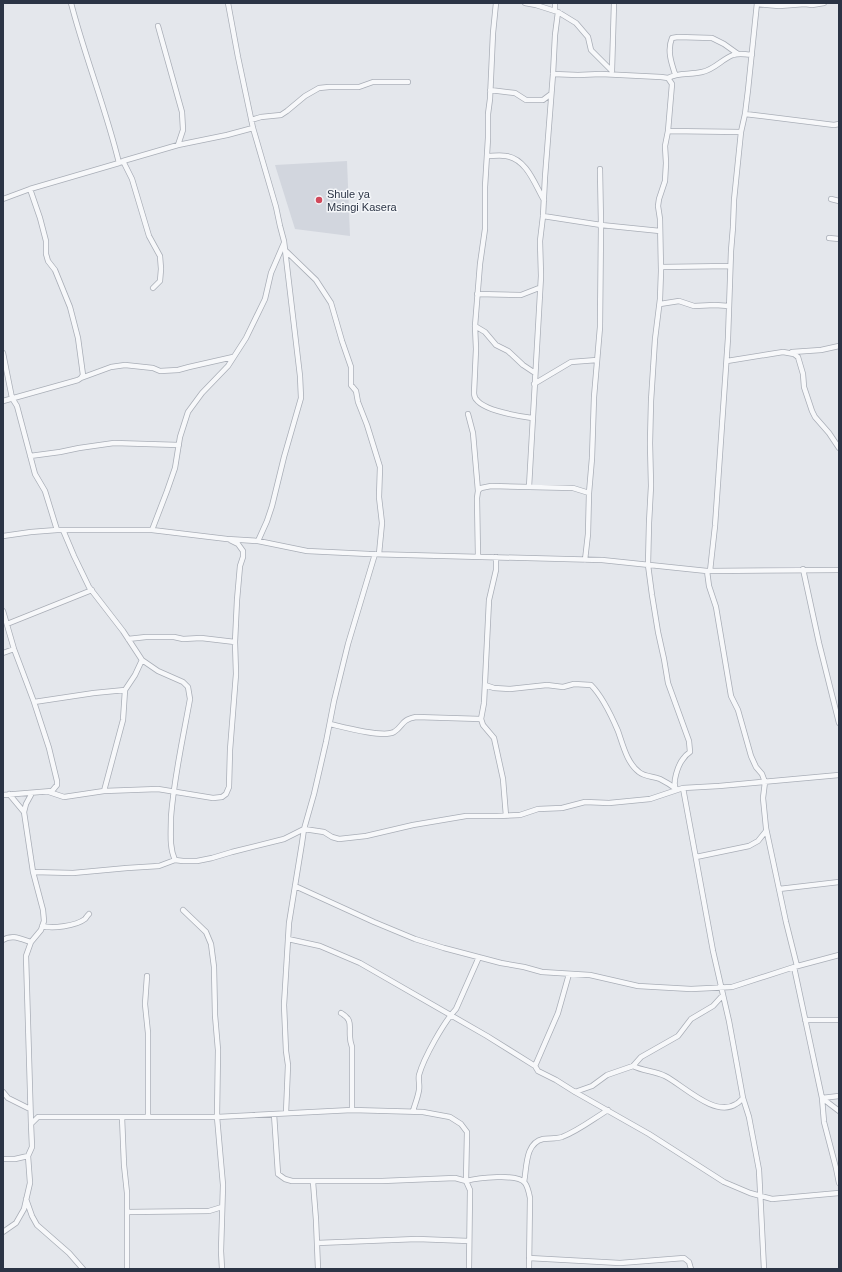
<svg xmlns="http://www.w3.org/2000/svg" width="842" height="1272" font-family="Arial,sans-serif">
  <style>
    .built { fill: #d2d6de }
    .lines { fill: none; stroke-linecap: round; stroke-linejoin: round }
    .minor-casing { stroke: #a9aeb7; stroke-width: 6 }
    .minor { stroke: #f7f8fa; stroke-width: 4.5 }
    .poi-dot { fill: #d1495b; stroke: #f4f6f9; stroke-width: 1.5 }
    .labels { text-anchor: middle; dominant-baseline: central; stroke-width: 3; stroke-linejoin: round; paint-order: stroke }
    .poi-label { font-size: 11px; fill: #2b3445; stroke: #f4f6f9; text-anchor: start }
  </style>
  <rect width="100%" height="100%" fill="#e4e7ec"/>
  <path class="built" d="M 347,161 L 350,236 L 295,229 L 275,165 Z"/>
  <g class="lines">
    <defs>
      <path id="minor" d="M 71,3 C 85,57 106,109 119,163
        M 228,3 L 238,57 L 253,128 L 276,207 L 280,226 L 284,241 L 300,376 L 301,398 L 284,457 L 272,506 L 267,521 L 258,541
        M 496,3 L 493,33 L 490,99 L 488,114 L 488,138 L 485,187 L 485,229 L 480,264 L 475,326 L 476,349 L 474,393 C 474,394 475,399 476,399 C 484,411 518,416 532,418
        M 525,3 L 536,5 L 558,12 L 576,23 L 588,37 L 591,50 L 612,71
        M 555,3 L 555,11
        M 757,4 L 779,6 L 805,4 L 812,5 L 824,3
        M 158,26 L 182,112 L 183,130 L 178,145
        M 612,70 L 614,3
        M 553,74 L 578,75 L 601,74 L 661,77 L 668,78 L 672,84 L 668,131 L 665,146 L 666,163 L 665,181 L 659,199 L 658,206 L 660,219 L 661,271 L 660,299 L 655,339 L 651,401 L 650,443 L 651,486 L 649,523 L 648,565 L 652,595 L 658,632 L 664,659 L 668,683 L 689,741 L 690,752 C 687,754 685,756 683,759 C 678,765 672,783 676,789
        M 675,74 C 671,62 667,50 672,38 L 678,37 L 712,38 L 724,44 L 738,54
        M 668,78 C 679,72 690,75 702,72 C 714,70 722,59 733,55 C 739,53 745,54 752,55
        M 490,90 L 515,93 L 526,100 L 543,100 L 551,94
        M 745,114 L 834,125 L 839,124
        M 251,120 L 261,117 L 281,115 L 287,111 L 305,96 L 319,88 L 329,87 L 359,87 L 373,82 L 408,82
        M 668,131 L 741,132
        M 487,156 C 493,156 500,155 506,156 C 527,159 535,185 544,200
        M 123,161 L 132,179 L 149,236 L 160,256 L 161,269 L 160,281 L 153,288
        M 3,199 L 30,189 L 119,163 L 123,161 L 178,145 L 227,135 L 253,128
        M 831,199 L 839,201
        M 543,216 L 601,225 L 660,231
        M 829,238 L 839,239
        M 286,251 L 316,280 L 331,303 L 342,341 L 351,367 L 351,385 L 356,391 L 358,402 L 367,425 L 380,467 L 379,497 L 382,523 L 379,554
        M 661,267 L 730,266
        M 477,294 L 521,295 L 539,288
        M 660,304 L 679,301 L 694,306 L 715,305 L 729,306
        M 475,326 L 485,332 L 496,345 L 508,351 L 523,365 L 535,373
        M 792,352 L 821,350 L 839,346
        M 3,353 L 12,398 L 17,406 L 35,474 L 45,491 L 57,530
        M 727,361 L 783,352 L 794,354 L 798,357 L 803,374 L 804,387 L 812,411 L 815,417 L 829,433 L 839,448
        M 81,378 L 111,367 L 125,365 L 153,368 L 160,371 L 178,370 L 189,367 L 233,357
        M 534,384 L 571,362 L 597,360
        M 3,401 L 78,380 L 81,378 L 83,375 L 78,338 L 70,307 L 55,270 L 48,261 L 46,254 L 46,241 L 40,218 L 30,189
        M 468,414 L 473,433 L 478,491
        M 30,456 L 60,452 L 79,448 L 114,443 L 179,445
        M 529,487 L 541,276 L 540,241 L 543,216 L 545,177 L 553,74 L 555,35 L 558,12
        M 63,530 L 74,556 L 89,587 L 123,631 L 142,660 L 158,671 L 183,682 L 188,687 L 190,699 C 183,738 174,777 171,817 C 171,832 169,847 175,860 L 183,861 L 197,861 L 212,858 L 232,852 L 284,839 L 304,829 L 324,832 L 332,837 L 339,839 L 366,836 L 413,825 L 466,816 L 497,816 L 520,815 L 538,809 L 562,808 L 585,802 L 609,803 L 650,799 L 683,788 L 719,786 L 839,775
        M 152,530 L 167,491 L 175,468 L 180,437 L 188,412 L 202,393 L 228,366 L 246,338 L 265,299 L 271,273 L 284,243
        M 3,536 L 31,532 L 57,530 L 152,530 L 227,539 L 258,541 L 307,551 L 369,554 L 602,560 L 707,571 L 839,570
        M 478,557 L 477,498 L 478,491 L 481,488 L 491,486 L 573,488 L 589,493
        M 496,557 L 496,570 L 489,600 L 484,703 L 481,719 L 483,725 L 494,738 L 503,779 L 506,816
        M 585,560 L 588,534 L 589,493 L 592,458 L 594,397 L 600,327 L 601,225 L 600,169
        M 803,569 L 819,643 L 839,723
        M 707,571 L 709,586 L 716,607 L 731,696 L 738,710 L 751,756 L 756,767 L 762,774 L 765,782 L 763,798 L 766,828 L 786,922 L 797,966
        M 710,571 L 715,526 L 728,338 L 731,251 L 733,227 L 734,200 L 741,132 L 745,114 L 748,90 L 757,3
        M 3,611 L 14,649 L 34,702 L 49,748 L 57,781 L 57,785 L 52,791 L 3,795
        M 7,624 L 92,590
        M 128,639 L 146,637 L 174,637 L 183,639 L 201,638 L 235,642
        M 3,653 L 14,649
        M 485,685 L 494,688 L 510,689 L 547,685 L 563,687 L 574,684 L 591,685 C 602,696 612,717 618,731 C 623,745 627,763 639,772 C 645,777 653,776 660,779 C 666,782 671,785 676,789
        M 34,702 L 94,693 L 125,690 L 135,675 L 142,660
        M 330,724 C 343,727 383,738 394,732 C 404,726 400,720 416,717 L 481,719
        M 683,788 L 713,951 L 729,1021 L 743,1098 L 749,1117 L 759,1170 L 764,1269
        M 104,791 L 123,720 L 125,690
        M 49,792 L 64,797 L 104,791 L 158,789 L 213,798 L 222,797 L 226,794 L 229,787 L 230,750 L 236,674 L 235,642 L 237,600 L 240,566 L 243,557 L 243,551 L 238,544 L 230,540
        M 9,794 L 24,812
        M 696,857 L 749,846 L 758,841 L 766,831
        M 33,872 L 73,873 L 127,868 L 159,866 L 175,860
        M 295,886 L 374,922 L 415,939 L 444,948 L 501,963 L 524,967 L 542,972 L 590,975 L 638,986 L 691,989 L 732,987 L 794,967 L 839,955
        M 779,889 L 839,882
        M 183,910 L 206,932 L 211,944 L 214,967 L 215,1015 L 218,1050 L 217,1117 L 223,1185 L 221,1251 L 222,1269
        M 42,926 C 52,929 76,926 85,919 C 86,918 87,916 89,914
        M 288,939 L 320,946 L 360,963 L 487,1036 L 535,1066
        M 3,940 C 12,934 21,939 31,942
        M 794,967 L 822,1098 L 839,1111
        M 569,974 L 558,1013 L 535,1066 L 538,1071 L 556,1080 L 575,1092 L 649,1134 L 724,1182 L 750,1193 L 772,1199 L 839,1193
        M 147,976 L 145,1004 L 148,1033 L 148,1117
        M 341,1013 C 353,1020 349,1025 350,1037 C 350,1040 351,1044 352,1047 L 352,1110
        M 805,1020 L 839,1020
        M 633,1066 C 643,1071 655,1071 665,1076 C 683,1085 715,1118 736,1104 C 739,1103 741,1100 743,1098
        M 3,1092 L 8,1098 L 30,1109
        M 575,1092 L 592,1086 L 607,1075 L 633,1066 L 641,1057 L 678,1036 L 691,1019 L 713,1006 L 723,995
        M 839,1096 L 822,1098 L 824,1122 L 836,1168 L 839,1183
        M 413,1111 C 415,1104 418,1097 419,1090 C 420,1085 418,1080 419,1075 C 424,1057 444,1022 456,1009 L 479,957
        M 286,1113 L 288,1065 L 286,1051 L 284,1005 L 289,923 L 295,886 L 302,843 L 304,829 L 314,794 L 326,742 L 334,701 L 348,644 L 375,554
        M 274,1114 L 278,1174 L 285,1179 L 292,1181 L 382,1181 L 455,1178 L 466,1181 L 470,1190 L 469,1269
        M 122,1117 L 124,1165 L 127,1193 L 127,1269
        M 31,1124 L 26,956 L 31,942 L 41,930 L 44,921 L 43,910 L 33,872 L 24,812 L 26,804 L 32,793
        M 3,1159 L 15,1159 L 28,1156 L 32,1147 L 31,1124 L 38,1117 L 217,1117 L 352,1110 L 423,1112 L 450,1117 L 461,1124 L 467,1132 L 466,1181 C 477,1178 518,1173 525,1183 C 528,1187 529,1193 530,1198 L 529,1269
        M 313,1182 L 316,1220 L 318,1269
        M 524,1182 C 527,1167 525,1143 543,1139 C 549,1138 556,1139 562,1137 C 578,1131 593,1119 608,1110
        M 26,1199 L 32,1216 L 37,1225 L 69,1253 L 83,1269
        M 127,1212 L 209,1211 L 222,1207
        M 3,1232 L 16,1223 L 24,1209 L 30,1183 L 28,1156
        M 317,1243 L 417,1239 L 469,1241
        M 529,1258 L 620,1263 L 684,1258 L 689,1262 L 691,1269"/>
    </defs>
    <use href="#minor" class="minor-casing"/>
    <use href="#minor" class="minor"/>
  </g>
  <circle class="poi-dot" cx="319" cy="200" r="4"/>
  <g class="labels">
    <g class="poi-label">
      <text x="327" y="194">Shule ya<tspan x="327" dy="13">Msingi Kasera</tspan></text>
    </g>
  </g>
  <rect width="842" height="1272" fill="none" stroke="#2b3445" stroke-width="8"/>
</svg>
